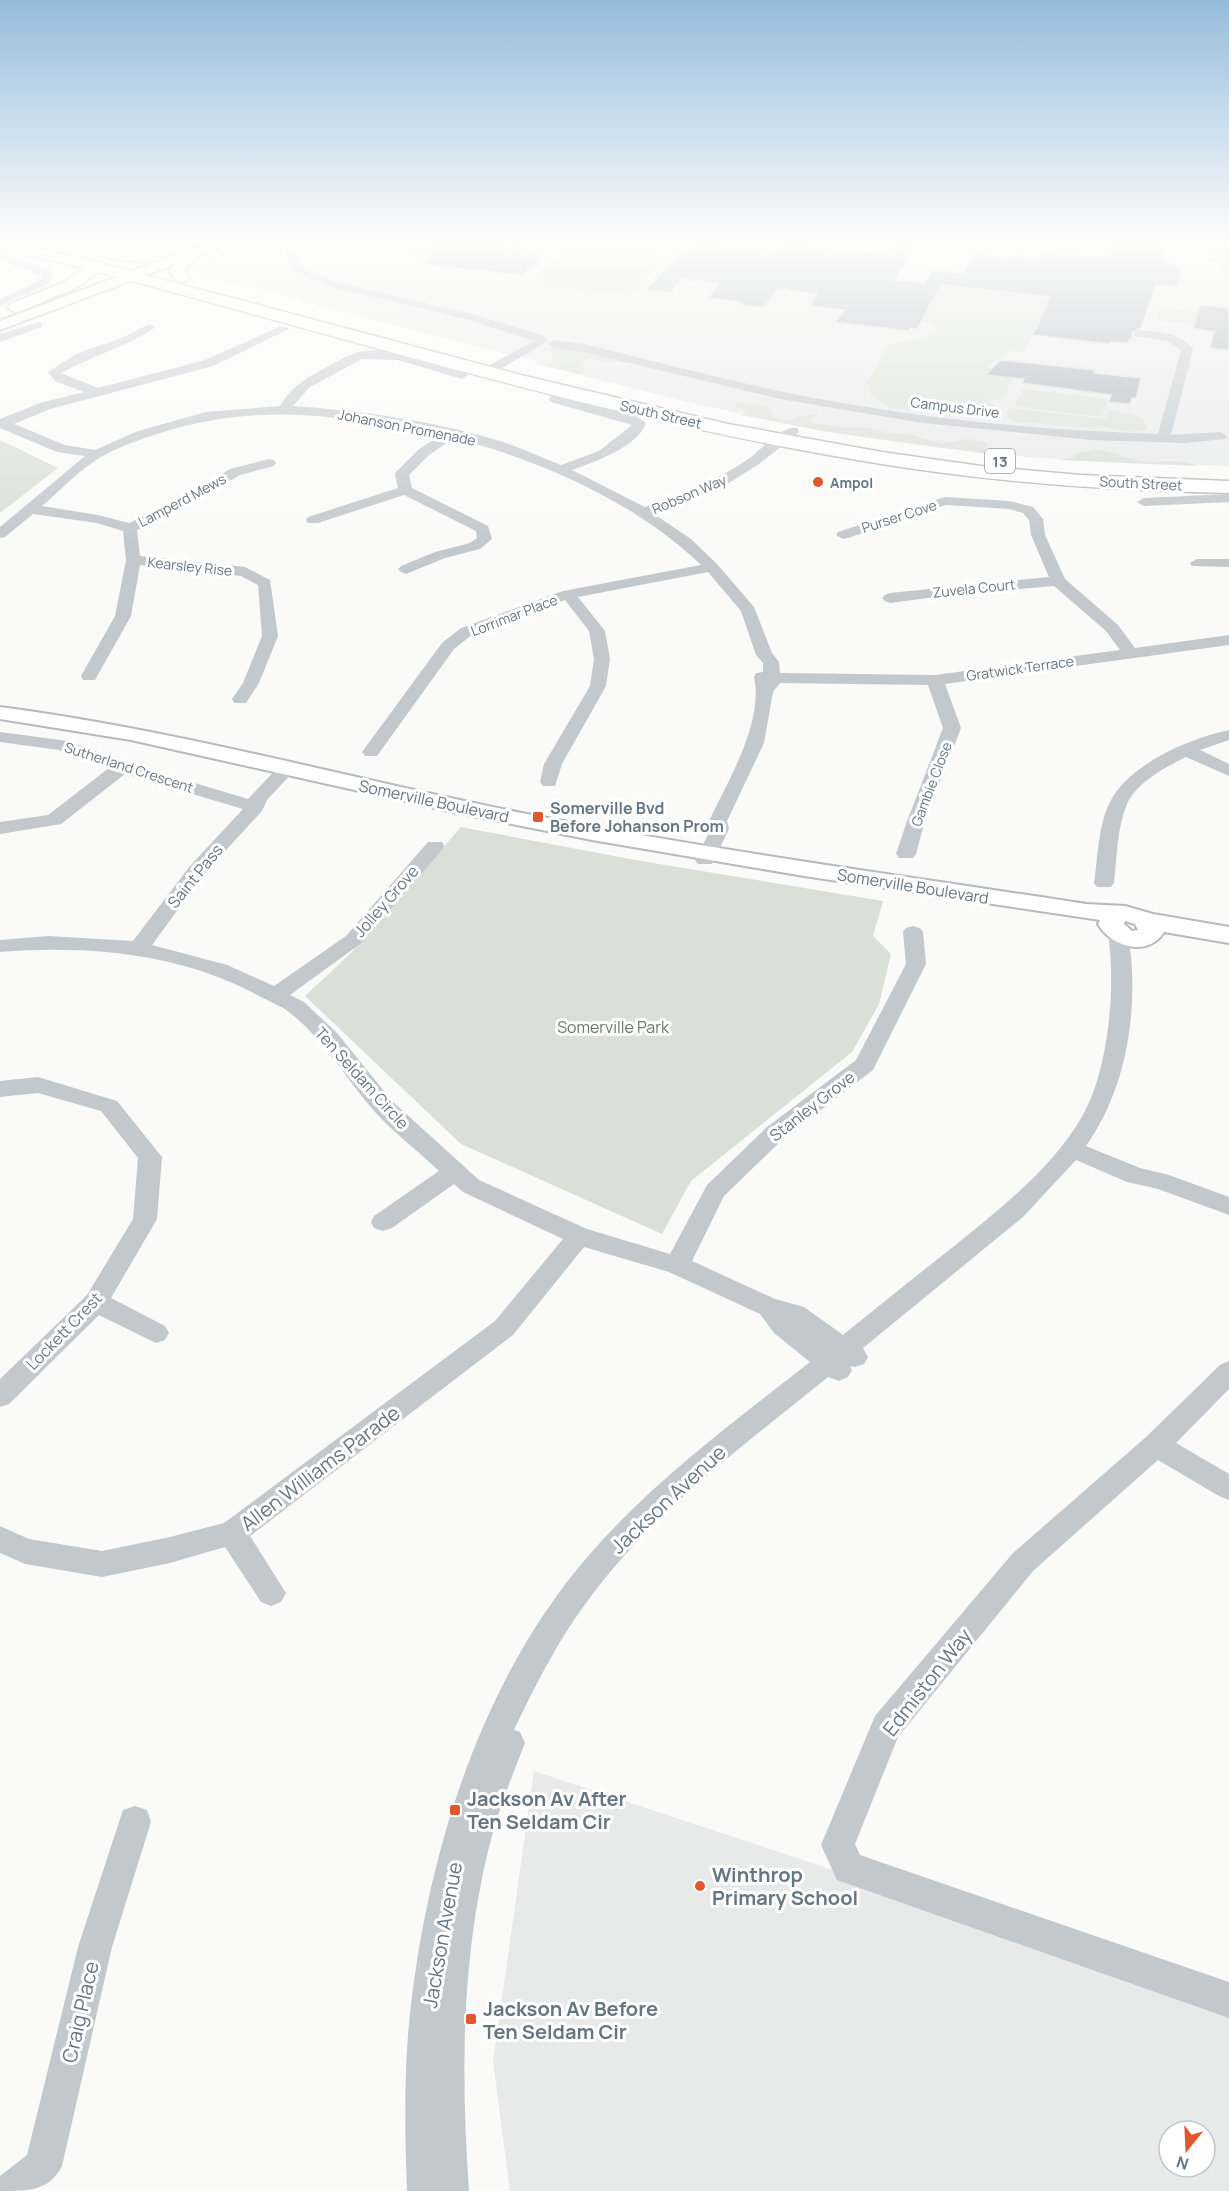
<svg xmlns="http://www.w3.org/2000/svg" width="1229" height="2191" font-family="Manrope,sans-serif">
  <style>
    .built { fill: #e8e9e9; fill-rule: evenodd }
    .green { fill: #dadfd7 }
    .building { fill: #aab3b9; stroke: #dcdcda; stroke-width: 1.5 }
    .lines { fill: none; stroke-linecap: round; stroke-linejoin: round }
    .major-casing { stroke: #b5babe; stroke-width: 4 }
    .highway-casing { stroke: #b4b9bd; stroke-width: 3 }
    .minor { fill: #c3c8cc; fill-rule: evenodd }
    .major { fill: #fff; fill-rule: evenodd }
    .highway { fill: #fff; fill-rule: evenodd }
    .poi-dot { fill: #e4572e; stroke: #fff; stroke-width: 2 }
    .labels { text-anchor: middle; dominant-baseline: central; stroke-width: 6; stroke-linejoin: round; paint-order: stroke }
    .far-street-label { font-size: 14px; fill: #657683; stroke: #fff }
    .far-poi-label { font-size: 14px; font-weight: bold; fill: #657683; stroke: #fff; text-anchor: start }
    .shield { fill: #fff; stroke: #939fa8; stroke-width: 1.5 }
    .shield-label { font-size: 15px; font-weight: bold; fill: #657683 }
    .street-label { font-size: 16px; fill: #657683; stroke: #fff }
    .poi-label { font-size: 16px; font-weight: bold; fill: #657683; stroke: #fff; text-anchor: start }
    .park-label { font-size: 16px; fill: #687a64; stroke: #fff }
    .near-street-label { font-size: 20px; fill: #657683; stroke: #fff }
    .near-poi-label { font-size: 20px; font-weight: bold; fill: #657683; stroke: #fff; text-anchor: start }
  </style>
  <rect width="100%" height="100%" fill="#fafaf8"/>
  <path class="built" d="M 255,239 L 1229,239 L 1229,466 L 1037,458 L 932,447 L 826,432 L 687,402 L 537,364 L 532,359 L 497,352 L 203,275 L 191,267 Z
    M 534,1771 L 1229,2001 L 1229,2191 L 510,2191 L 493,2062 ZM 1169,2131 L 1205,2131 L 1205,2167 L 1169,2167 Z"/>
  <path class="green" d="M 56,239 L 182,239 L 150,252 L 125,253 Z
    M 940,239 L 1078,239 L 1073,250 L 1064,248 L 1062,253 L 1022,249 L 1019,255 L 981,251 L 930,254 Z
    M 1212,239 L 1229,239 L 1229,280 L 1222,272 L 1221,264 L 1203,260 L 1209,258 Z
    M 568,246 L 668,256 L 631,294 L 550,287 L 530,281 Z
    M 941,285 L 1050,297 L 1024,352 L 1013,349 L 986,367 L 992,369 L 986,375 L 1013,378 L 1003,398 L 985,401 L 996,406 C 988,417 951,416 938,415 L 932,408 L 941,402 L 917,399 L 920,403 C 903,417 880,405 869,391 L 869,385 L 866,384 L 889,345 L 926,337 L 936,333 L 936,328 L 933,324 L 921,320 Z
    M 1159,308 L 1204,313 L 1225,327 L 1157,320 Z
    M 561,346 L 636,364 L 613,361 L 605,362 L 590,358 L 580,364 L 585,369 L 580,374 L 544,366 L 554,361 L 551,351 L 544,349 Z
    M 1023,389 L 1108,399 L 1102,417 L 1014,406 Z
    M 737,402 L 766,406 L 773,412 L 771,414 C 785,429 801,412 819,415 L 810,419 L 810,422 L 842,427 L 864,427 L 890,433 L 908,434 L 941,443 L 971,439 L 988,443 L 984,451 L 989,454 L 823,431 L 741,415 L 747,412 L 734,405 Z
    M 1011,408 L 1106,419 L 1109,409 C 1113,410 1142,417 1144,420 C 1144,420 1147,428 1147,429 C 1137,433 1119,432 1109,427 C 1082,428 1063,426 1037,423 C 1027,422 1019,425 1009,419 L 1007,412 Z
    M 0,440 L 58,468 L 0,513 Z
    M 1096,450 C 1113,450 1125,459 1141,461 C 1160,464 1179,457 1197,466 L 1058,460 L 1073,458 L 1078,453 Z
    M 461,827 L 641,861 L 883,901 L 873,936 L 891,954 L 879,1004 L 852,1052 L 691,1181 L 662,1234 L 461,1144 L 305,996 L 350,954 Z"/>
  <path class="building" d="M 430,239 L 524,240 L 534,246 L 527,253 L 546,255 L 522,275 L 424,265 L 422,264 L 430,257 L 410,254 Z
    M 693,239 L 715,239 L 722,244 L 774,249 L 781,243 L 774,239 L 814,239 L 809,246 L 880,253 L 892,247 L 887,242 L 890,239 L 920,239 L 895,280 L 924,283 L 932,270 L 963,273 L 974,253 L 1037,259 L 1040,252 L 1104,258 L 1105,239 L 1170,239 L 1163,259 L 1182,269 L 1177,287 L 1156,285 L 1141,328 L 1132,332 L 1132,337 L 1137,340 L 1129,339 L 1128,343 L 1110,342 L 1109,344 L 1033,335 L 1050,297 L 941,285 L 917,329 L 910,328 L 909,331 L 835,322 L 845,310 L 809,306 L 817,294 L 778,289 L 766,305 L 759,307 L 740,305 L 742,302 L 708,298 L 719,283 L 682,279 L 670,293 L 646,290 Z
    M 1200,305 L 1229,308 L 1229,350 L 1210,348 L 1214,332 L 1193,328 Z
    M 1001,360 L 1094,370 L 1094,373 L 1141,378 L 1136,398 L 1132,398 L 1130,404 L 1109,402 L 1111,395 L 1022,383 L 1024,379 L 985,375 Z"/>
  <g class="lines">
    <defs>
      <path id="major" d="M 217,239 L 236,239 L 234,242 L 0,330 L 0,321 Z
        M 0,707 C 177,730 347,778 522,813 C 709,850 898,875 1086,904 L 1125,906 L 1153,914 L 1229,927 L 1229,943 L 1164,932 C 1148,958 1111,947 1098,924 L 1100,920 L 804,876 L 592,840 L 457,813 L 131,740 L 0,719 ZM 1125,921 L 1135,924 L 1138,930 L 1132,931 L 1124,924 Z"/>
      <path id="highway" d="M 0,239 L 97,262 L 525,376 L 728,424 L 882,452 L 981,466 L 1080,475 L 1229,481 L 1229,493 C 1113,490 997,483 882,464 C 616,422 358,341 98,272 L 78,287 L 16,313 L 8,308 L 10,304 L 66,281 L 83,268 L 0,248 Z
        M 102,247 L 122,251 L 157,251 L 165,256 C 154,267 111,259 97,255 L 94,252 L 97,249 Z
        M 190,249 L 198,254 L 185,271 L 190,278 L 182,283 L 176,281 L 169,271 L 184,251 Z"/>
    </defs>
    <use href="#major" class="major-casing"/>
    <use href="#highway" class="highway-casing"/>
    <path class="minor" d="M 310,239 L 300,244 L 295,253 L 302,267 L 335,282 L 472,314 L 544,336 L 548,341 L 492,374 L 484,374 L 484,368 L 534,341 L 465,319 L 327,286 L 294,271 L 285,253 L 292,240 Z
      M 635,239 L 646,239 L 638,248 L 630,248 L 629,246 Z
      M 717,239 C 732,239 768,235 779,244 L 774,247 L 722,242 Z
      M 856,239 L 872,239 L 890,246 L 885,249 Z
      M 0,253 L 50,270 L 53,276 L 48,284 L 0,306 L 0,299 L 40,280 L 43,276 L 0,260 Z
      M 38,322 L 42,323 L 42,327 L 0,342 L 0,334 Z
      M 149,324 L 155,327 L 153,329 C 124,348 91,356 61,373 L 98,388 L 205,360 L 279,327 L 287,327 L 289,329 L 213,366 L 50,409 L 14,424 L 65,445 L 95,450 L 138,431 L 206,412 L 280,406 C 289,389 305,379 321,370 C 333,364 346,355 359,352 C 395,345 432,362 466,372 L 468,375 L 462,379 L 398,360 L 362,359 L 310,387 L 293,406 C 364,411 437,421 506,443 C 525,449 543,458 561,465 L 599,451 L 632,425 L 551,402 L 549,399 L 551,396 L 555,395 L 636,416 L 646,423 C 638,447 594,462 572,470 L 645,507 C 682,493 718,481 751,457 C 761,449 784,425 797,428 L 799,431 L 797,434 L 759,464 L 724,486 L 654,514 L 691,539 L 717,564 L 754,607 L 772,653 L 779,662 L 780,673 L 935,675 L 1120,650 L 1106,631 L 1054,586 L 951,595 L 890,603 L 885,601 L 882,598 L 885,595 L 890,593 L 1049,577 L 1031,535 L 1029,520 L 1023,513 L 1009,509 L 946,505 L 848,538 L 843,539 L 836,535 L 838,532 L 945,497 L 1009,501 L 1033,507 L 1043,519 L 1045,535 L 1065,579 L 1118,625 L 1135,648 L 1229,635 L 1229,645 L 945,684 L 961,728 L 924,824 L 916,854 L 913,858 L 899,858 L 896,854 L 906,824 L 943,728 L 928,685 L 780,683 L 773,692 L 764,743 L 727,821 L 729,829 L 712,864 L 698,864 L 695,860 L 711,829 L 709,821 C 728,781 764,722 754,677 L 756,673 L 763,672 L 763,663 L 756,655 L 741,611 L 708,572 L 578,597 L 605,631 L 610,659 L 606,686 L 562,764 L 555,786 L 543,786 L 540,782 L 544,764 L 590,686 L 594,659 L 589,631 L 565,600 L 473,634 L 454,649 L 377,756 L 365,756 L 362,752 L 442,643 L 461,628 L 563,591 L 701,565 C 636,502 540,460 454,438 L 429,455 L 409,475 L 412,488 L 488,526 L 492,539 L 480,549 L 445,558 L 406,574 L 401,572 L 398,569 L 401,566 L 435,552 L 470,543 L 477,538 L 476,531 L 404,495 L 318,523 L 308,523 L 306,520 L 308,517 L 398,488 L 395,474 L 397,471 L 419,449 L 441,435 C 343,417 268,402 170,430 C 147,437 122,445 101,457 C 80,469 61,490 42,506 L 98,515 L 129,523 L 172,503 L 230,469 L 269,459 L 274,460 L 276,463 L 274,466 L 240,475 L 182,509 L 137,530 L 140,556 L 245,567 L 270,580 L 278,636 L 259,683 L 246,703 L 234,703 L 232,699 L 243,683 L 262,636 L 258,585 L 241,576 L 140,565 L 131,616 L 95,680 L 83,680 L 81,676 L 115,616 L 126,560 L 123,531 L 97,523 L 33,514 L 5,537 L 0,538 L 0,527 L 85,456 L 57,452 L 0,428 L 0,419 L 40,403 L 84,392 L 55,381 L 48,372 L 78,353 L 124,337 Z
      M 1138,330 C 1158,332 1180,332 1193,349 L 1171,435 L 1220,432 L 1227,436 L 1225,439 L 1185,443 L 1092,440 L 923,423 L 780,399 L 584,352 L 554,348 L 548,344 L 554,340 L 584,344 C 649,360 714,377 779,391 C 903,417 1032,430 1158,434 L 1181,350 L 1167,341 L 1134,336 L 1134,332 Z
      M 1229,494 L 1229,502 L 1144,506 L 1137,502 L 1144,498 Z
      M 1197,559 L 1229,559 L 1229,567 L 1192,566 L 1190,563 Z
      M 1229,730 L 1229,740 L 1200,750 L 1229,764 L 1229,776 L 1186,757 C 1166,767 1137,782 1127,804 C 1117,827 1117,858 1114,883 L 1111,887 L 1097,887 L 1094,883 C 1098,858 1098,825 1110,802 C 1129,764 1190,738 1229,730 Z
      M 0,732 L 68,741 L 128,763 L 248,799 L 281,764 L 293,764 L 296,768 L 293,772 L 267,800 L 262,811 L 204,874 L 152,945 L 227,965 L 274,986 L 346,936 L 428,842 L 442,842 L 444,846 L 442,850 L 360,944 L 290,995 L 304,1002 L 337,1033 L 392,1101 L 479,1180 L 587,1229 L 670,1254 L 707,1185 L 767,1127 L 856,1060 L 906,964 L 903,932 L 906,928 L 913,926 L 920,928 L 923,932 L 926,964 L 873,1070 L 783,1139 L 724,1196 L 692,1261 L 775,1299 L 804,1307 L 843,1335 C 880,1305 916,1276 953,1247 C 1001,1208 1052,1169 1083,1115 C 1109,1068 1116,986 1108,933 L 1111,929 L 1118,927 L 1125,929 L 1128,933 C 1140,1004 1128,1087 1086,1146 L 1140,1168 L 1169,1175 L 1229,1197 L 1229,1215 L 1158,1189 L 1127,1182 L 1076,1160 L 1023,1217 L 863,1348 L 868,1357 L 864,1364 L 855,1367 L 850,1366 L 852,1370 L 848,1377 L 839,1381 L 828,1377 C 743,1446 651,1513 586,1603 C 557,1642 535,1686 514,1730 L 520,1732 L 525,1743 C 511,1778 497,1814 488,1851 C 461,1963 461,2077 469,2191 L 407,2191 C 405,2139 404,2087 408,2035 C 423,1867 477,1683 590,1554 C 654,1480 734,1422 810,1362 L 774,1333 L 760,1314 L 669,1272 L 584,1247 L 513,1335 L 250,1536 L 286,1593 L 281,1602 L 271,1606 L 261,1602 L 225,1547 L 170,1563 L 102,1577 L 25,1564 L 0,1553 L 0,1526 L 29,1539 L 102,1551 L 170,1537 L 224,1523 L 495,1321 L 563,1239 L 463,1192 L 454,1184 L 392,1228 L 383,1231 L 374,1228 L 371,1222 L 374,1216 L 439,1171 C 418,1151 394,1133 375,1112 C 346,1079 324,1039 289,1012 C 281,1006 270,1002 261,997 C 182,953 88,945 0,952 L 0,940 L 48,936 L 133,941 L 190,866 L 243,809 L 125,774 L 61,824 L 0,834 L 0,822 L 48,815 L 109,768 L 59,750 L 0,742 Z
      M 38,1077 L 117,1101 L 162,1157 L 157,1219 L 111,1298 L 165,1326 L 169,1333 L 165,1340 L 156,1343 L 99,1315 L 9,1404 L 0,1407 L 0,1379 L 87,1295 L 133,1219 L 138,1158 L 101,1111 L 38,1093 L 0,1097 L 0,1081 Z
      M 1229,1361 L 1229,1389 L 1176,1443 L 1229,1474 L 1229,1500 L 1219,1496 L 1158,1460 L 1033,1571 L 898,1737 L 855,1844 L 860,1855 L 1229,1982 L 1229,2018 L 837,1880 L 821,1845 L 875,1716 L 1013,1553 L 1146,1437 L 1220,1365 Z
      M 135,1806 L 147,1810 L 151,1822 L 112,1947 L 62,2166 C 49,2191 29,2191 0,2191 L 0,2176 L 27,2155 L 78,1947 L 119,1822 L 123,1810 Z"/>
    <use href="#major" class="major"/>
    <use href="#highway" class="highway"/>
  </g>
  <linearGradient id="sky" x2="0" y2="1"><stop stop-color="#96bcdc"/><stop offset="0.44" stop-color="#fdfdfc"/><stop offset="1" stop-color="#fdfdfc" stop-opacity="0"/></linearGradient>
  <rect width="1229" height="546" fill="url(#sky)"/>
  <g class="poi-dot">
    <circle cx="818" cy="482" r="6"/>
    <rect x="532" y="811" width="12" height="12" rx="3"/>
    <rect x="449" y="1804" width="12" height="12" rx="3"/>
    <circle cx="700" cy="1886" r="6"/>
    <rect x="465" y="2013" width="12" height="12" rx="3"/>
  </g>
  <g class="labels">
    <g class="far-street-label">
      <text transform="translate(955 407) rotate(7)">Campus Drive</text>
      <text transform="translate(661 414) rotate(13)">South Street</text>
      <text transform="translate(407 427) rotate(11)">Johanson Promenade</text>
      <text transform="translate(1141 483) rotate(3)">South Street</text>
      <text transform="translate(689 494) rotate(-23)">Robson Way</text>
      <text transform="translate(182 500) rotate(-28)">Lamperd Mews</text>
      <text transform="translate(899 516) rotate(-18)">Purser Cove</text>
      <text transform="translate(190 566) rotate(6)">Kearsley Rise</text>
      <text transform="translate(974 588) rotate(-6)">Zuvela Court</text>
      <text transform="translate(514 615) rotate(-21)">Lorrimar Place</text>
      <text transform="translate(1020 668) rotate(-8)">Gratwick Terrace</text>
      <text transform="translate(129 767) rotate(18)">Sutherland Crescent</text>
      <text transform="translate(931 784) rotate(-69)">Gambie Close</text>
    </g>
    <g class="far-poi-label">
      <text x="830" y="482">Ampol</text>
    </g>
    <rect class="shield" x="985" y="449" width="30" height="24" rx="4.5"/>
    <g class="shield-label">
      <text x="1000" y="461">13</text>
    </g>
    <g class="street-label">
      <text transform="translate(434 801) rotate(12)">Somerville Boulevard</text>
      <text transform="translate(195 876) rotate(-51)">Saint Pass</text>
      <text transform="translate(913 886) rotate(9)">Somerville Boulevard</text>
      <text transform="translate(386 901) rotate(-49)">Jolley Grove</text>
      <text transform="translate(362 1078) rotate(48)">Ten Seldam Circle</text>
      <text transform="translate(812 1106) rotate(-38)">Stanley Grove</text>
      <text transform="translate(64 1331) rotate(-46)">Lockett Crest</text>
    </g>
    <g class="poi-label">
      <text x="550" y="808">Somerville Bvd<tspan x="550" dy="18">Before Johanson Prom</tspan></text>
    </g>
    <g class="park-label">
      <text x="613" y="1027">Somerville Park</text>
    </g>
    <g class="near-street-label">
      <text transform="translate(320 1468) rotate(-37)">Allen Williams Parade</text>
      <text transform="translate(668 1499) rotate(-43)">Jackson Avenue</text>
      <text transform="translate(927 1682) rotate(-52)">Edmiston Way</text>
      <text transform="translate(442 1935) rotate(-80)">Jackson Avenue</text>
      <text transform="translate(80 2012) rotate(-77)">Craig Place</text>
    </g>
    <g class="near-poi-label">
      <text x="467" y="1798">Jackson Av After<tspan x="467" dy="23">Ten Seldam Cir</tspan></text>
      <text x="712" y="1874">Winthrop<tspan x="712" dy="23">Primary School</tspan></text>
      <text x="483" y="2008">Jackson Av Before<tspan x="483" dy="23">Ten Seldam Cir</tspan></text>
    </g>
  </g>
  <g transform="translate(1187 2149) rotate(198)"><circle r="28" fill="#ffffff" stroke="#c1c8cd" stroke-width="1.5"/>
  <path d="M0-4.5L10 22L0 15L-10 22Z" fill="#e4572e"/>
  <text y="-9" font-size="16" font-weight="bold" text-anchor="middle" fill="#657683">N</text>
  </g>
</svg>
